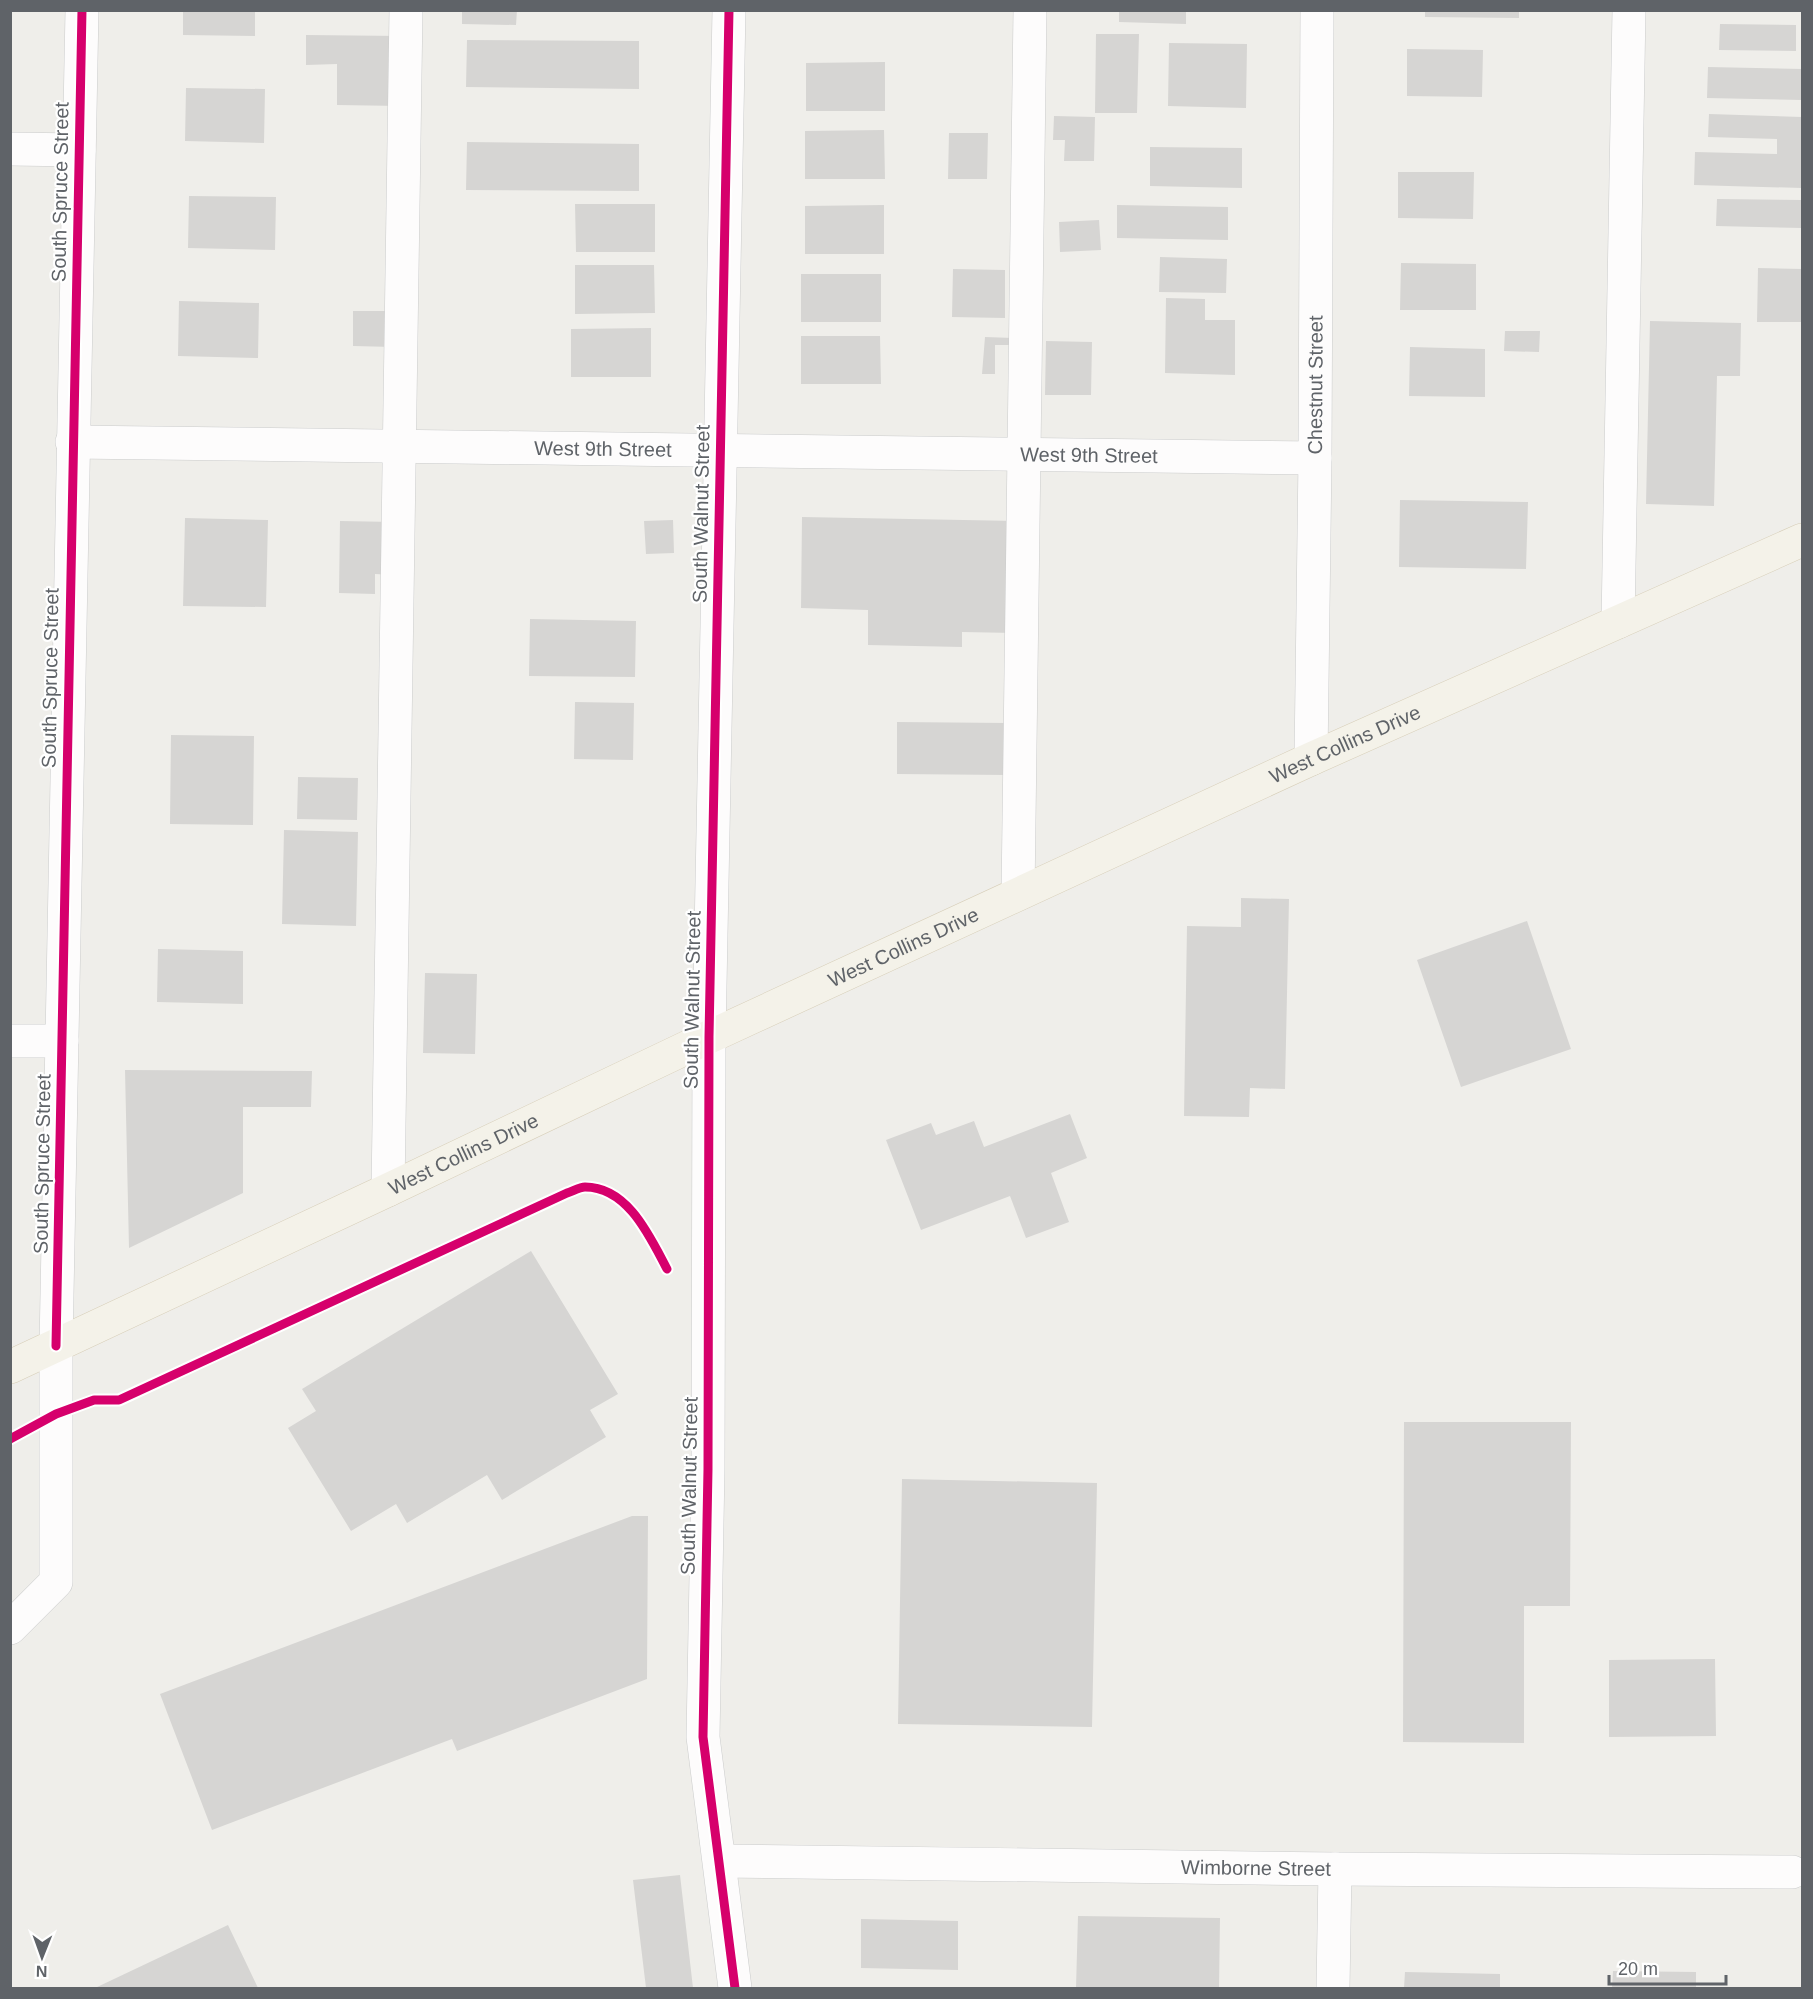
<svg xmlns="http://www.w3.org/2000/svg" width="1813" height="1999" font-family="Arial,sans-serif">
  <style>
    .building { fill: #d6d5d3 }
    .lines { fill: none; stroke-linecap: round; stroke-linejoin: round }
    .minor-casing { stroke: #cbcccc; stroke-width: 34 }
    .major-casing { stroke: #d7ceb8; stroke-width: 34 }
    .minor { stroke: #fdfcfc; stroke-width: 33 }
    .major { stroke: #f4f2e9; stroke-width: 33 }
    .cycleway-casing { stroke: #fff; stroke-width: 13 }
    .cycleway { stroke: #d6006c; stroke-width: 9 }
    .labels { text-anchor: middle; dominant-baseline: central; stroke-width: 4.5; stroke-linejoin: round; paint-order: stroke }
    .street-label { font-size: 20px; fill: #5f6368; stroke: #fff }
  </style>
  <rect width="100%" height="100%" fill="#efeeea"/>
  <path class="building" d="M 183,10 L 255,10 L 255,36 L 183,35 Z
    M 462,10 L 517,10 L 516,25 L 462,24 Z
    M 1119,10 L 1186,10 L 1186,24 L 1119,22 Z
    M 1425,10 L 1519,10 L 1519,18 L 1425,17 Z
    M 1720,24 L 1796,25 L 1796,51 L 1719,50 Z
    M 1096,34 L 1139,34 L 1137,113 L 1095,113 Z
    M 306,35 L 401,36 L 401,106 L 337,105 L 337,64 L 306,65 Z
    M 467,40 L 639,41 L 639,89 L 466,87 Z
    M 1169,43 L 1247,44 L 1246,108 L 1168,106 Z
    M 1407,49 L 1483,50 L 1482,97 L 1407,96 Z
    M 885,62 L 885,111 L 806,111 L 806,63 Z
    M 1708,67 L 1802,69 L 1802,100 L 1707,98 Z
    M 186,88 L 265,89 L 264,143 L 185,141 Z
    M 1709,114 L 1802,117 L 1802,188 L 1694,185 L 1695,152 L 1777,154 L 1777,139 L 1708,137 Z
    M 1054,116 L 1095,117 L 1094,161 L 1064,161 L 1065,140 L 1053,140 Z
    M 884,130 L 885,179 L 805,179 L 805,131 Z
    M 949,133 L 988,133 L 987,179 L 948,179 Z
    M 467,142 L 639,144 L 639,191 L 466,190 Z
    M 1150,147 L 1242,148 L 1242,188 L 1150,186 Z
    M 1398,172 L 1474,172 L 1473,219 L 1398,218 Z
    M 189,196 L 276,197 L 275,250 L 188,248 Z
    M 1717,199 L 1802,200 L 1802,228 L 1716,226 Z
    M 575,204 L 655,204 L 655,252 L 576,252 Z
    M 884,205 L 884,254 L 805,254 L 805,206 Z
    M 1117,205 L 1228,207 L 1228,240 L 1117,238 Z
    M 1099,220 L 1101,250 L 1060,252 L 1059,222 Z
    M 1160,257 L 1227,259 L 1226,293 L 1159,292 Z
    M 1401,263 L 1476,264 L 1476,310 L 1400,310 Z
    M 575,265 L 654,265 L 655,313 L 575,314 Z
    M 1758,268 L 1802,269 L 1802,322 L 1757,322 Z
    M 953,269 L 1005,270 L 1005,318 L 952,317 Z
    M 801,274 L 881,274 L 881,322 L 801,322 Z
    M 1166,298 L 1205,299 L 1205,320 L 1235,320 L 1235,375 L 1165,373 Z
    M 179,301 L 259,303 L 258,358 L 178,356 Z
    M 353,311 L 395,311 L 394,347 L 353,346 Z
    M 1650,321 L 1741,323 L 1740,376 L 1717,376 L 1714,506 L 1646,504 Z
    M 651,328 L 651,377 L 571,377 L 571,329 Z
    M 1505,331 L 1540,331 L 1539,352 L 1504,351 Z
    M 801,336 L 880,336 L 881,384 L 801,384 Z
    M 985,337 L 1013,338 L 1013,345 L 995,345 L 995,374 L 982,374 Z
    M 1046,341 L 1092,342 L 1091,395 L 1045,395 Z
    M 1410,347 L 1485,349 L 1485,397 L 1409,396 Z
    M 1400,500 L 1528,502 L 1526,569 L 1399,567 Z
    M 802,517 L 1017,521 L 1015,633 L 962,632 L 962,647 L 868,645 L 868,610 L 801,608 Z
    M 185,518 L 268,520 L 266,607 L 183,606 Z
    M 673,520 L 674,553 L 646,554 L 644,521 Z
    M 340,521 L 395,522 L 394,575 L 375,574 L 375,594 L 339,593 Z
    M 530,619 L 636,621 L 635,677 L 529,676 Z
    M 575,702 L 634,703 L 633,760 L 574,759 Z
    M 897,722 L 1007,723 L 1007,775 L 897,774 Z
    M 171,735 L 254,736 L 253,825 L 170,824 Z
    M 298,777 L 358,778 L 357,820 L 297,819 Z
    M 284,830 L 358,832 L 356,926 L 282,924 Z
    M 1241,898 L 1289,899 L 1285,1089 L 1250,1088 L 1249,1117 L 1184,1116 L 1187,926 L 1241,927 Z
    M 1527,921 L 1571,1049 L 1461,1087 L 1417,960 Z
    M 158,949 L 243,951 L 243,1004 L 157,1002 Z
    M 425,973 L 477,974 L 475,1054 L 423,1053 Z
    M 125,1070 L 312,1071 L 311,1107 L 243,1107 L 243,1193 L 129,1248 Z
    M 1070,1114 L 1087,1158 L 1051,1173 L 1069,1222 L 1026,1238 L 1010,1196 L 921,1230 L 886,1140 L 931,1123 L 936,1135 L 974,1121 L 984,1147 Z
    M 531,1251 L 618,1394 L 590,1410 L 606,1437 L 502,1500 L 487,1475 L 407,1523 L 396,1504 L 351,1531 L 288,1428 L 316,1411 L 302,1389 Z
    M 1404,1422 L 1571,1422 L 1570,1606 L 1524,1606 L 1524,1743 L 1403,1742 Z
    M 902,1479 L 1097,1483 L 1092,1727 L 898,1724 Z
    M 632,1516 L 648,1516 L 647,1679 L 457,1751 L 452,1739 L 212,1830 L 160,1694 Z
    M 1715,1659 L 1716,1736 L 1609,1737 L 1609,1660 Z
    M 680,1875 L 693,1988 L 646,1988 L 633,1880 Z
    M 1078,1916 L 1220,1918 L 1219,1988 L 1076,1988 Z
    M 861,1919 L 958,1921 L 958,1970 L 861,1968 Z
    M 228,1925 L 258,1988 L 95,1988 Z
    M 1613,1971 L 1696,1972 L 1696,1988 L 1612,1988 Z
    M 1405,1972 L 1500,1974 L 1500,1988 L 1404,1988 Z"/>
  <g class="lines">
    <defs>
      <g id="minor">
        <path d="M 729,10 L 709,1037 L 708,1469 L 703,1737 L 735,1988"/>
        <path d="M 10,149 L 79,150"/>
        <path id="s1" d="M 72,442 L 1315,458"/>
        <path d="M 1618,622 L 1629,10"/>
        <path id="s2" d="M 1311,759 L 1315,458 L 1317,10"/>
        <path d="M 1018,894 L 1030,10"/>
        <path d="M 10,1041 L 62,1041"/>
        <path d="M 388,1190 L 406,10"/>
        <path d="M 10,1628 L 56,1582 L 56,1346 L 82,10"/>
        <path id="s3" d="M 720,1861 L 1335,1869 L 1792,1872"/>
        <path d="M 1333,1988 L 1335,1869"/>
      </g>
      <g id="major">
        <path id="s4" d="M 10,1367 L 388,1190 L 709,1037 L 1311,759 L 1802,540"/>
      </g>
    </defs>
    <use href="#minor" class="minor-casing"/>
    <use href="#major" class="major-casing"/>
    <use href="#minor" class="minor"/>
    <use href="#major" class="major"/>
    <defs>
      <path id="cycleway" d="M 729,10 L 709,1037 L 708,1469 L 703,1737 L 735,1988
        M 56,1346 L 82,10
        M 10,1439 L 56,1414 L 94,1400 L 119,1400 L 567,1193 C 573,1191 580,1187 585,1187 C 628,1187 650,1237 667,1269"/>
    </defs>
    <use href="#cycleway" class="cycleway-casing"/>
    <use href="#cycleway" class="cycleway"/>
  </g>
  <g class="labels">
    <g class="street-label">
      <text transform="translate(60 192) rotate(-89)">South Spruce Street</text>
      <text stroke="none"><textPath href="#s2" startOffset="374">Chestnut Street</textPath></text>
      <text stroke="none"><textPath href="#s1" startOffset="531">West 9th Street</textPath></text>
      <text stroke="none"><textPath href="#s1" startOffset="1017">West 9th Street</textPath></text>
      <text transform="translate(701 514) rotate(-89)">South Walnut Street</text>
      <text transform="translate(50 678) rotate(-89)">South Spruce Street</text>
      <text stroke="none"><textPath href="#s4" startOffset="1473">West Collins Drive</textPath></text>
      <text stroke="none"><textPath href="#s4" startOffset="987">West Collins Drive</textPath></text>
      <text transform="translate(692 1000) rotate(-89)">South Walnut Street</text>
      <text stroke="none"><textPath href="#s4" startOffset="501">West Collins Drive</textPath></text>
      <text transform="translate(42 1164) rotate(-89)">South Spruce Street</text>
      <text transform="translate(689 1486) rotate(-89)">South Walnut Street</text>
      <text stroke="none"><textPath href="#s3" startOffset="536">Wimborne Street</textPath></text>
    </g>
  </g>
  <rect width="1813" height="1999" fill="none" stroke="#5f6368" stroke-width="24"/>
  <g transform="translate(42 1957) rotate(181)" stroke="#ffffff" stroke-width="4.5" paint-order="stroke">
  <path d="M0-4.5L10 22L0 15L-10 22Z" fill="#5f6368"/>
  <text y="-9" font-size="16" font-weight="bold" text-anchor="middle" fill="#5f6368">N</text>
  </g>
  <path d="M1609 1975v9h117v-9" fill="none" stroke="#5f6368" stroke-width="3"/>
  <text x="1618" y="1975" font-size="18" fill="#5f6368" stroke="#ffffff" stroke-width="4.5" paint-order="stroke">20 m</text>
</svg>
